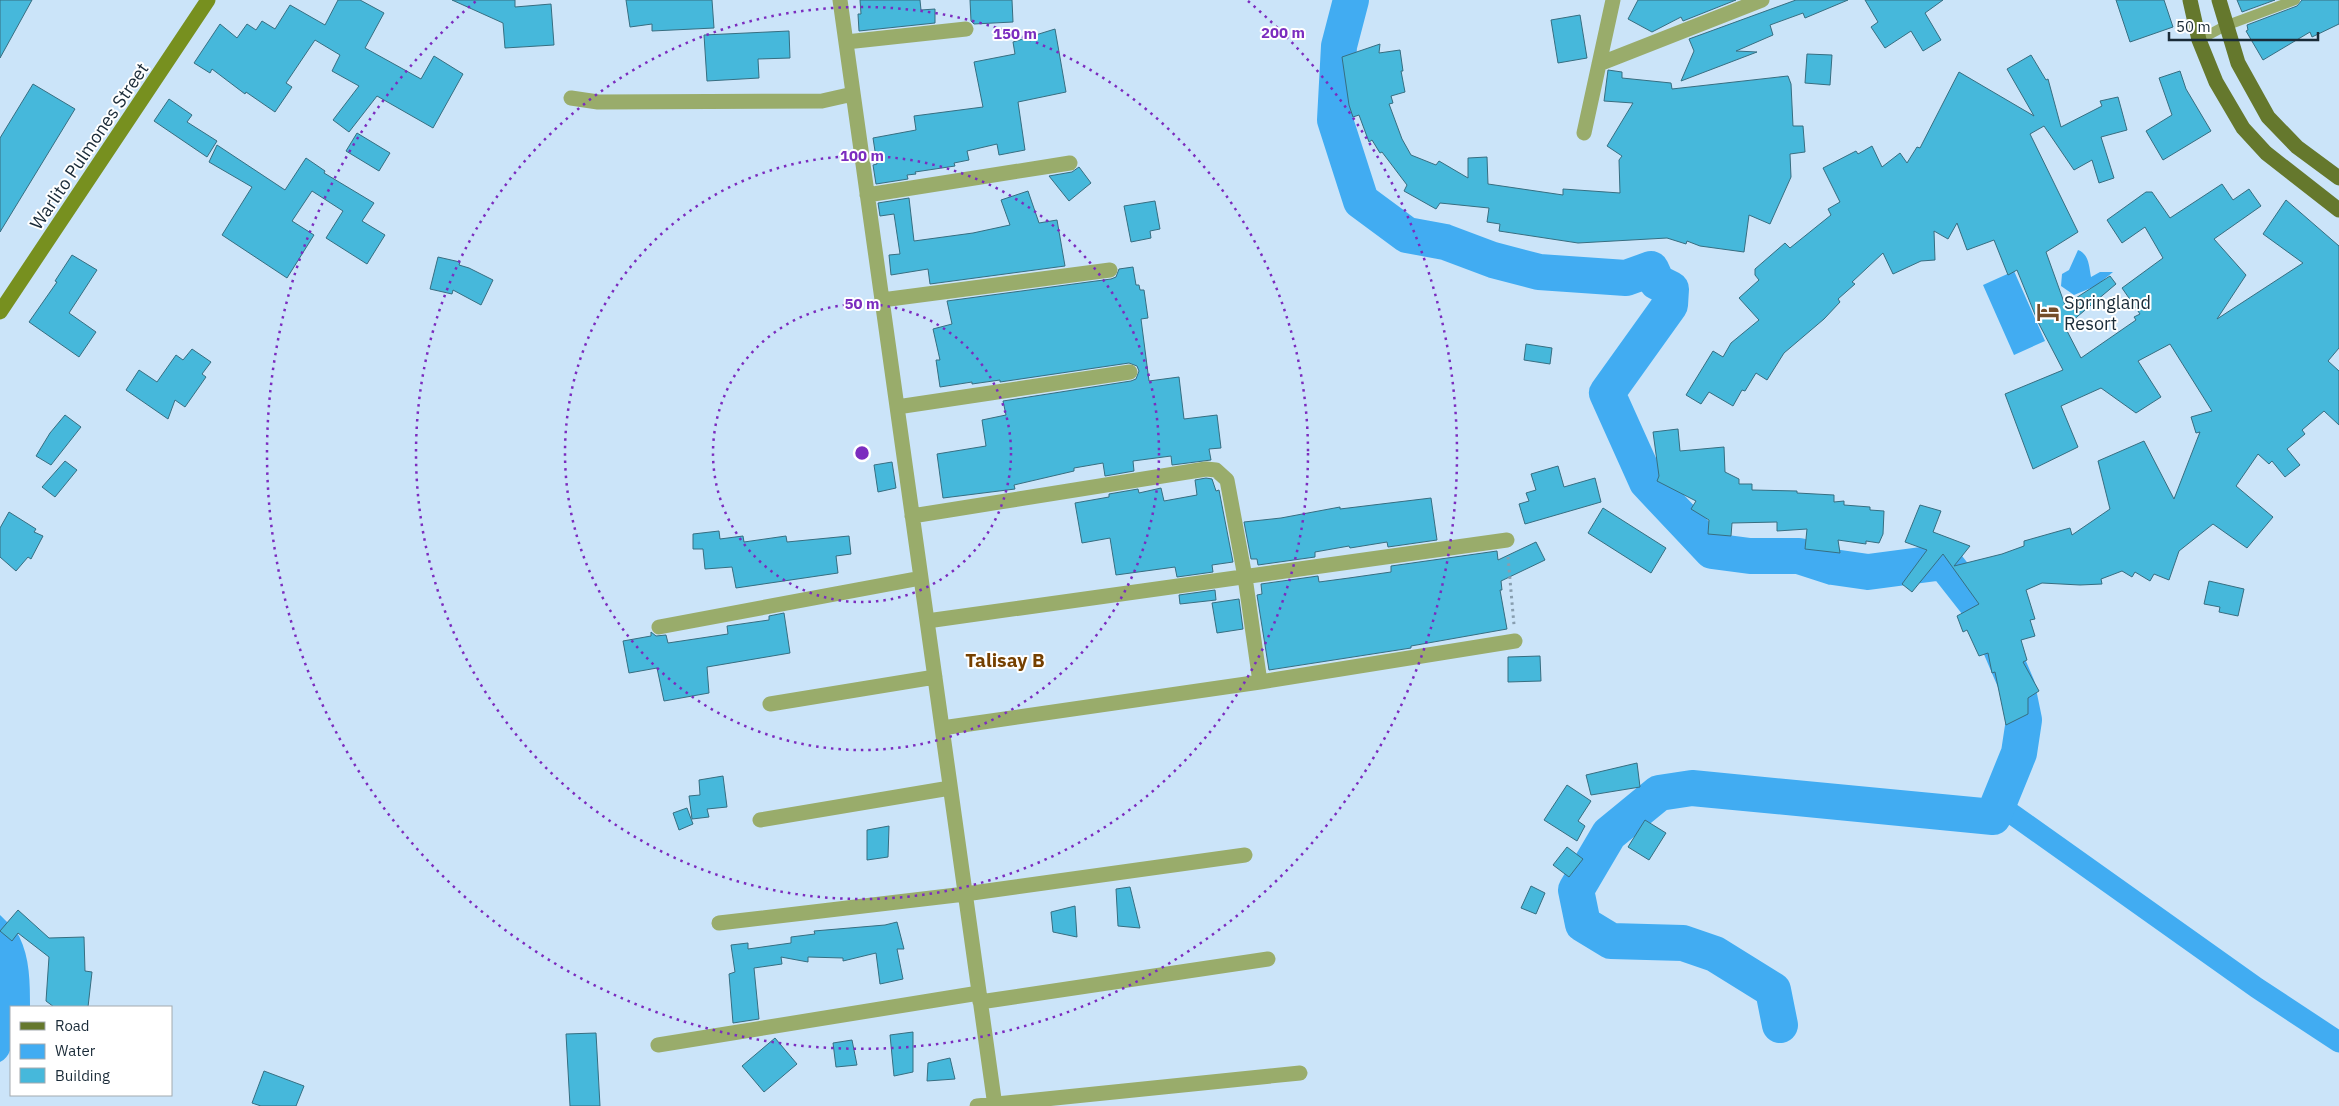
<svg xmlns="http://www.w3.org/2000/svg" width="2339" height="1106" font-family="'IBM Plex Sans',sans-serif">
  <style>
    .water { fill: #41acf2 }
    .lines { fill: none; stroke-linecap: round; stroke-linejoin: round }
    .canal { stroke: #41acf2; stroke-width: 21 }
    .river { stroke: #41acf2; stroke-width: 36 }
    .building { fill: #46b8db; stroke: #376e81 }
    .path { stroke: #889eb0; stroke-width: 3; stroke-dasharray: 2.5 4; stroke-linecap: butt }
    .lane { stroke: #99ac6b; stroke-width: 10 }
    .street { stroke: #99ac6b; stroke-width: 15 }
    .secondary { stroke: #77901f; stroke-width: 15 }
    .primary { stroke: #65782d; stroke-width: 15 }
    .ring { fill: none; stroke: #7b2cbf; stroke-width: 2.5; stroke-dasharray: 2.5 5 }
    .labels { text-anchor: middle; dominant-baseline: central; stroke-width: 4; stroke-linejoin: round; paint-order: stroke }
    .street-label { font-size: 18px; fill: #1a2b38; stroke: #fff }
    .poi-label { font-size: 18px; fill: #1a2b38; stroke: #fff; text-anchor: start }
    .neighbourhood-label { font-size: 19px; font-weight: bold; fill: #754000; stroke: #fff }
    .centre { fill: #7b2cbf; stroke: #fff; stroke-width: 2.5 }
    .ring-label { font-size: 15px; text-anchor: middle; font-weight: bold; fill: #7b2cbf; stroke: #fff; stroke-width: 4; stroke-linejoin: round; paint-order: stroke }
  </style>
  <rect width="100%" height="100%" fill="#cbe4f9"/>
  <path class="water" d="M 2078,250 C 2089,254 2089,266 2091,277 L 2100,272 L 2113,272 L 2096,286 L 2074,295 L 2061,286 L 2062,274 L 2069,270 Z
    M 2014,271 L 2045,341 L 2014,355 L 1983,285 Z
    M 0,915 C 6,921 14,928 19,936 C 30,958 30,983 30,1007 L 11,1007 C 11,1024 18,1054 0,1062 Z"/>
  <g class="lines">
    <path class="canal" d="M 1998,804 L 2257,988 L 2339,1042"/>
    <path class="river" d="M 1351,0 L 1339,46 L 1335,120 L 1361,201 L 1407,235 L 1445,242 L 1493,260 L 1539,272 L 1626,278 L 1651,269 L 1657,282 L 1671,289 L 1670,305 L 1607,393 L 1647,482 L 1712,551 L 1750,556 L 1799,556 L 1833,567 L 1868,572 L 1944,562 L 1988,618 L 2017,686 L 2024,720 L 2019,753 L 1993,817 L 1692,788 L 1659,793 L 1609,834 L 1576,890 L 1583,924 L 1611,941 L 1683,943 L 1715,954 L 1773,990 L 1780,1025"/>
  </g>
  <path class="building" d="M 0,0 L 32,0 L 0,58 Z
    M 338,0 L 360,0 L 384,13 L 365,48 L 421,79 L 434,56 L 463,74 L 433,128 L 377,96 L 349,132 L 333,120 L 359,86 L 332,71 L 340,55 L 315,40 L 286,83 L 292,87 L 275,112 L 246,92 L 245,94 L 212,69 L 210,73 L 194,63 L 220,24 L 237,38 L 247,24 L 256,30 L 262,21 L 275,29 L 290,5 L 325,25 Z
    M 452,0 L 515,0 L 515,7 L 551,4 L 554,45 L 505,48 L 503,23 Z
    M 626,0 L 712,0 L 714,28 L 652,31 L 652,24 L 630,27 Z
    M 860,0 L 920,0 L 921,10 L 935,9 L 935,23 L 859,31 L 858,14 L 861,14 Z
    M 970,0 L 1012,0 L 1013,22 L 974,24 L 971,21 Z
    M 1638,0 L 1736,0 L 1683,21 L 1681,17 L 1652,32 L 1628,19 Z
    M 1796,0 L 1848,0 L 1805,18 L 1803,13 L 1770,25 L 1773,35 L 1736,51 L 1757,52 L 1681,81 L 1694,51 L 1689,39 Z
    M 1865,0 L 1943,0 L 1925,13 L 1941,40 L 1923,51 L 1911,31 L 1885,48 L 1871,27 L 1878,22 Z
    M 2116,0 L 2164,0 L 2173,27 L 2130,42 Z
    M 2237,0 L 2275,0 L 2242,12 Z
    M 2302,0 L 2339,0 L 2339,24 L 2312,37 L 2310,32 L 2263,60 L 2246,31 L 2248,30 L 2247,25 L 2297,6 Z
    M 1580,15 L 1587,58 L 1558,63 L 1551,20 Z
    M 1055,29 L 1066,92 L 1018,102 L 1025,150 L 999,155 L 997,144 L 967,151 L 969,160 L 954,163 L 955,166 L 915,172 L 916,174 L 907,175 L 908,179 L 876,184 L 873,165 L 877,164 L 873,138 L 916,130 L 914,116 L 983,107 L 974,62 L 1015,54 L 1013,42 Z
    M 789,31 L 790,58 L 758,59 L 759,78 L 707,81 L 704,35 Z
    M 1380,44 L 1379,53 L 1400,50 L 1403,71 L 1401,71 L 1405,92 L 1391,96 L 1393,103 L 1389,104 L 1402,139 L 1411,155 L 1436,165 L 1439,161 L 1468,178 L 1468,158 L 1487,157 L 1488,184 L 1563,195 L 1563,189 L 1620,193 L 1619,160 L 1622,156 L 1607,146 L 1633,103 L 1604,101 L 1608,70 L 1622,72 L 1622,78 L 1671,83 L 1672,89 L 1788,76 L 1791,84 L 1793,126 L 1803,126 L 1805,152 L 1790,154 L 1791,177 L 1770,224 L 1749,215 L 1744,252 L 1700,246 L 1687,241 L 1686,244 L 1667,238 L 1578,243 L 1499,231 L 1500,224 L 1487,222 L 1489,208 L 1440,203 L 1436,209 L 1404,191 L 1407,185 L 1382,152 L 1380,153 L 1372,140 L 1369,142 L 1359,115 L 1353,117 L 1349,105 L 1342,57 Z
    M 1807,54 L 1832,55 L 1830,85 L 1805,83 Z
    M 2031,55 L 2046,80 L 2048,79 L 2061,127 L 2102,106 L 2100,101 L 2118,97 L 2127,130 L 2101,137 L 2114,178 L 2099,183 L 2092,160 L 2074,170 L 2044,126 L 2030,134 L 2078,232 L 2046,252 L 2065,305 L 2110,276 L 2116,284 L 2065,327 L 2081,358 L 2136,320 L 2134,317 L 2140,314 L 2122,288 L 2163,258 L 2145,227 L 2122,243 L 2107,220 L 2146,192 L 2152,192 L 2170,218 L 2222,184 L 2233,200 L 2249,189 L 2261,206 L 2214,239 L 2246,275 L 2217,319 L 2303,263 L 2263,234 L 2286,200 L 2339,246 L 2339,348 L 2328,361 L 2339,371 L 2339,425 L 2324,411 L 2302,430 L 2305,434 L 2287,449 L 2300,465 L 2285,477 L 2272,461 L 2269,464 L 2258,454 L 2236,486 L 2273,517 L 2247,548 L 2213,524 L 2179,551 L 2169,580 L 2154,574 L 2150,581 L 2135,572 L 2132,577 L 2122,571 L 2101,579 L 2102,584 L 2080,585 L 2042,583 L 2026,590 L 2035,619 L 2030,620 L 2035,636 L 2021,640 L 2027,660 L 2023,662 L 2039,691 L 2028,698 L 2028,714 L 2006,725 L 1995,672 L 1992,673 L 1988,653 L 1979,656 L 1967,630 L 1963,632 L 1957,616 L 1979,604 L 1943,554 L 1912,592 L 1902,584 L 1927,550 L 1905,542 L 1920,505 L 1941,511 L 1933,532 L 1970,546 L 1954,566 L 2002,554 L 2024,546 L 2024,541 L 2070,528 L 2072,535 L 2110,509 L 2098,461 L 2144,441 L 2174,499 L 2200,432 L 2196,433 L 2191,417 L 2212,411 L 2170,344 L 2138,361 L 2161,397 L 2136,413 L 2101,388 L 2061,406 L 2078,447 L 2033,469 L 2005,394 L 2063,370 L 2038,322 L 2017,270 L 2008,275 L 1994,240 L 1967,250 L 1957,223 L 1948,239 L 1934,231 L 1935,260 L 1921,261 L 1893,274 L 1883,253 L 1852,282 L 1855,284 L 1838,299 L 1840,302 L 1824,319 L 1784,353 L 1767,380 L 1756,373 L 1745,391 L 1742,390 L 1733,406 L 1709,392 L 1701,404 L 1686,395 L 1713,351 L 1723,357 L 1731,343 L 1759,320 L 1739,298 L 1759,280 L 1755,275 L 1755,269 L 1785,243 L 1790,248 L 1831,215 L 1828,209 L 1840,202 L 1823,168 L 1856,151 L 1858,154 L 1872,146 L 1882,167 L 1900,153 L 1907,163 L 1917,147 L 1920,148 L 1959,72 L 2034,116 L 2007,69 Z
    M 2180,71 L 2186,89 L 2211,131 L 2163,160 L 2146,131 L 2172,115 L 2159,78 Z
    M 33,84 L 75,109 L 0,232 L 0,138 Z
    M 169,99 L 192,115 L 187,122 L 217,141 L 207,157 L 154,121 Z
    M 357,133 L 390,153 L 379,171 L 346,151 Z
    M 217,145 L 285,190 L 306,158 L 325,171 L 324,173 L 374,203 L 362,221 L 385,235 L 367,264 L 326,238 L 343,211 L 312,191 L 292,221 L 314,235 L 287,278 L 222,235 L 252,187 L 209,162 Z
    M 1079,167 L 1091,183 L 1069,201 L 1049,176 L 1072,172 Z
    M 1028,191 L 1039,223 L 1057,220 L 1065,266 L 930,284 L 928,269 L 891,275 L 889,255 L 900,254 L 894,214 L 880,216 L 878,203 L 909,198 L 914,241 L 973,233 L 1010,225 L 1001,200 Z
    M 1155,201 L 1160,229 L 1150,231 L 1151,238 L 1131,242 L 1124,206 Z
    M 72,255 L 97,270 L 69,313 L 96,332 L 79,357 L 29,322 L 57,282 L 55,281 Z
    M 438,257 L 460,262 L 459,265 L 469,268 L 493,280 L 481,305 L 453,290 L 452,294 L 430,289 Z
    M 1133,267 L 1136,285 L 1139,285 L 1140,290 L 1144,290 L 1148,318 L 1141,319 L 1149,381 L 1179,377 L 1184,419 L 1217,415 L 1221,448 L 1209,449 L 1211,460 L 1172,465 L 1171,456 L 1133,461 L 1134,471 L 1105,476 L 1103,463 L 1074,468 L 1074,471 L 1014,485 L 1015,489 L 943,498 L 937,454 L 986,446 L 982,420 L 1006,415 L 1003,401 L 1131,381 L 1136,379 L 1139,371 L 1137,366 L 1129,363 L 1000,382 L 1000,380 L 972,384 L 972,382 L 940,387 L 936,360 L 940,360 L 933,329 L 952,324 L 947,301 L 1111,279 L 1116,277 L 1119,269 Z
    M 1526,344 L 1552,348 L 1550,364 L 1524,360 Z
    M 192,349 L 211,362 L 202,374 L 206,377 L 185,407 L 175,400 L 168,419 L 126,390 L 139,370 L 157,382 L 176,355 L 183,360 Z
    M 65,415 L 81,427 L 51,465 L 36,456 L 50,433 Z
    M 1678,429 L 1680,451 L 1724,447 L 1725,472 L 1739,479 L 1739,484 L 1752,484 L 1752,490 L 1797,491 L 1797,493 L 1834,495 L 1834,502 L 1844,501 L 1844,505 L 1870,507 L 1870,510 L 1884,511 L 1883,534 L 1879,543 L 1866,541 L 1866,544 L 1838,540 L 1840,553 L 1805,549 L 1807,529 L 1777,531 L 1777,522 L 1732,523 L 1731,536 L 1708,534 L 1709,520 L 1691,509 L 1696,501 L 1657,481 L 1659,476 L 1653,432 Z
    M 65,461 L 77,470 L 55,497 L 42,487 Z
    M 892,462 L 896,488 L 878,492 L 874,465 Z
    M 1558,466 L 1564,487 L 1595,478 L 1601,502 L 1525,524 L 1519,504 L 1529,501 L 1526,493 L 1536,490 L 1531,474 Z
    M 1206,478 L 1212,479 L 1216,491 L 1219,490 L 1233,562 L 1212,565 L 1213,572 L 1177,577 L 1175,567 L 1116,575 L 1110,538 L 1082,543 L 1075,503 L 1109,497 L 1109,494 L 1138,489 L 1139,493 L 1161,488 L 1164,501 L 1197,495 L 1195,480 Z
    M 1431,498 L 1437,540 L 1388,547 L 1387,542 L 1350,548 L 1349,546 L 1315,552 L 1315,557 L 1258,565 L 1257,559 L 1251,559 L 1244,522 L 1281,518 L 1340,507 L 1340,509 Z
    M 1603,508 L 1666,548 L 1651,573 L 1588,533 Z
    M 9,512 L 36,529 L 34,532 L 43,536 L 31,559 L 28,557 L 16,571 L 0,557 L 0,528 Z
    M 719,531 L 720,539 L 743,536 L 744,542 L 786,536 L 787,542 L 849,536 L 851,554 L 836,556 L 838,573 L 736,588 L 732,567 L 705,569 L 703,549 L 693,549 L 693,534 Z
    M 1536,542 L 1545,560 L 1501,581 L 1502,590 L 1500,590 L 1507,629 L 1411,646 L 1411,648 L 1269,670 L 1257,595 L 1262,594 L 1261,584 L 1318,576 L 1319,582 L 1349,578 L 1391,572 L 1391,566 L 1497,551 L 1498,560 Z
    M 2209,581 L 2244,589 L 2238,616 L 2219,612 L 2220,607 L 2204,604 Z
    M 1215,590 L 1216,600 L 1180,604 L 1179,595 Z
    M 1239,599 L 1243,629 L 1217,633 L 1212,603 Z
    M 784,613 L 790,653 L 707,667 L 709,693 L 664,701 L 657,668 L 629,673 L 623,641 L 651,636 L 651,632 L 656,636 L 666,635 L 668,643 L 728,634 L 727,626 L 769,620 L 769,616 Z
    M 1540,656 L 1541,681 L 1508,682 L 1508,657 Z
    M 1637,763 L 1640,787 L 1591,795 L 1586,775 Z
    M 723,776 L 727,807 L 707,809 L 709,817 L 692,819 L 689,796 L 700,795 L 699,780 Z
    M 1567,785 L 1591,801 L 1578,821 L 1585,826 L 1577,841 L 1544,820 Z
    M 687,808 L 693,824 L 679,830 L 673,813 Z
    M 1645,820 L 1666,833 L 1649,860 L 1628,847 Z
    M 889,826 L 888,857 L 867,860 L 867,830 Z
    M 1567,847 L 1583,859 L 1569,877 L 1553,865 Z
    M 1531,886 L 1545,893 L 1536,914 L 1521,908 Z
    M 1130,887 L 1140,928 L 1118,926 L 1116,889 Z
    M 1075,906 L 1077,937 L 1053,932 L 1051,912 Z
    M 18,910 L 49,938 L 84,937 L 85,971 L 92,972 L 88,1007 L 54,1007 L 46,1001 L 49,957 L 18,933 L 12,941 L 0,931 Z
    M 897,922 L 904,949 L 897,949 L 903,979 L 880,984 L 876,953 L 843,961 L 843,958 L 808,957 L 808,962 L 781,957 L 782,964 L 754,968 L 759,1019 L 733,1023 L 729,974 L 735,972 L 731,945 L 748,943 L 748,949 L 791,943 L 791,937 L 815,934 L 814,931 L 885,925 Z
    M 913,1032 L 913,1072 L 894,1076 L 890,1035 Z
    M 596,1033 L 600,1106 L 570,1106 L 566,1034 Z
    M 775,1038 L 797,1064 L 764,1092 L 742,1066 Z
    M 852,1040 L 857,1065 L 836,1067 L 833,1043 Z
    M 950,1058 L 955,1079 L 927,1081 L 928,1063 Z
    M 264,1071 L 304,1086 L 296,1106 L 261,1106 L 252,1103 Z"/>
  <g class="lines">
    <path class="path" d="M 1508,557 L 1514,625"/>
    <path class="lane" d="M 2199,40 L 2225,26 L 2295,0"/>
    <path class="street" d="M 840,0 L 995,1106
      M 846,42 L 966,29
      M 1599,64 L 1762,0
      M 571,98 L 598,102 L 822,101 L 853,94
      M 1584,133 L 1613,0
      M 867,195 L 1070,163
      M 882,300 L 1110,270
      M 897,407 L 1130,372
      M 912,516 L 1206,469 L 1216,470 L 1227,480 L 1245,577 L 1260,682
      M 927,621 L 1507,540
      M 659,627 L 921,578
      M 770,704 L 935,677
      M 942,728 L 1260,682 L 1515,641
      M 760,820 L 950,788
      M 719,923 L 965,894 L 1245,855
      M 980,1002 L 1268,959
      M 658,1045 L 979,993
      M 977,1106 L 1300,1073"/>
    <path class="secondary" d="M 0,312 L 208,0"/>
    <path class="primary" d="M 2190,0 L 2199,40 L 2216,82 L 2243,128 L 2266,153 L 2339,210
      M 2219,0 L 2238,63 L 2268,117 L 2297,147 L 2339,178"/>
  </g>
  <g class="ring">
    <circle cx="862" cy="453" r="149"/>
    <circle cx="862" cy="453" r="297"/>
    <circle cx="862" cy="453" r="446"/>
    <path d="M1248 1A595 595 0 1 1 476 1"/>
  </g>
  <defs>
    <symbol id="hotel-bare" viewBox="-9 -9 18 18"><path d="M-6-4.5h1.5V1H6V5H4.5V3h-9V5H-6ZM-4 0a1.8 1.8 0 1 1 3.6 0ZM.5 0V-2.5h3Q6-2.5 6 0Z" fill="#734d2a" stroke="#fff" stroke-width="2.5" paint-order="stroke"/></symbol>
  </defs>
  <g fill-rule="evenodd">
    <use href="#hotel-bare" x="2032" y="296" width="32" height="32"/>
  </g>
  <g class="labels">
    <g class="street-label">
      <text transform="translate(89 146) rotate(-56)">Warlito Pulmones Street</text>
    </g>
    <g class="poi-label">
      <text x="2064" y="302">Springland<tspan x="2064" dy="21">Resort</tspan></text>
    </g>
    <g class="neighbourhood-label">
      <text x="1005" y="660">Talisay B</text>
    </g>
  </g>
  <circle cx="862" cy="453" r="8" class="centre"/>
  <g class="ring-label">
    <text x="1283" y="38">200 m</text>
    <text x="1015" y="39">150 m</text>
    <text x="862" y="161">100 m</text>
    <text x="862" y="309">50 m</text>
  </g>
  <rect x="10" y="1006" width="162" height="90" fill="#ffffff" stroke="#a3aaaf"/>
  <rect x="20" y="1022" width="25" height="8" fill="#65782d" stroke="#a3aaaf"/>
  <text x="55" y="1031" font-size="15" fill="#1a2b38">Road</text>
  <rect x="20" y="1044" width="25" height="15" fill="#41acf2" stroke="#a3aaaf"/>
  <text x="55" y="1056" font-size="15" fill="#1a2b38">Water</text>
  <rect x="20" y="1068" width="25" height="15" fill="#46b8db" stroke="#a3aaaf"/>
  <text x="55" y="1081" font-size="15" fill="#1a2b38">Building</text>
  <path d="M2169 32v8h149v-8" fill="none" stroke="#1a2b38" stroke-width="2.5"/>
  <text x="2176" y="32" font-size="15" fill="#1a2b38" stroke="#ffffff" stroke-width="4" paint-order="stroke">50 m</text>
</svg>
